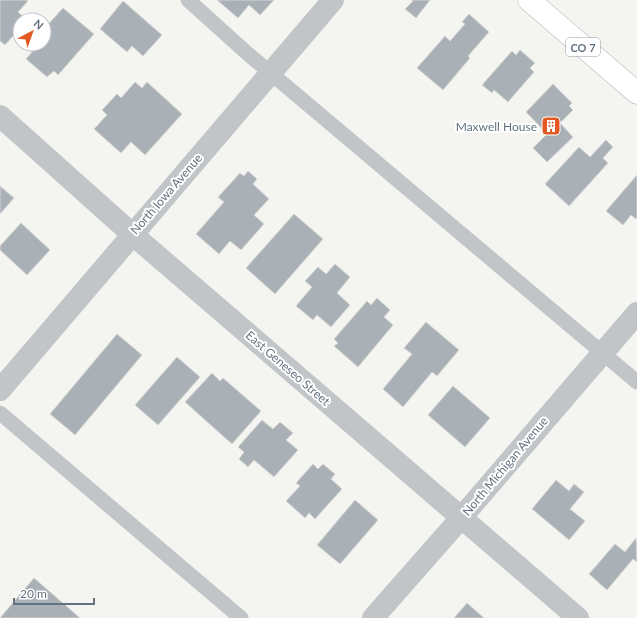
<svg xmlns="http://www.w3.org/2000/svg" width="637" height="618" font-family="Lato,sans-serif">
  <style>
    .building { fill: #aab1b6; stroke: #d5d5d3 }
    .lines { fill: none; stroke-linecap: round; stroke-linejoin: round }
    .primary-casing { stroke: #b4b8bc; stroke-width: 23 }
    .service { stroke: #c1c5c8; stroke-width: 15 }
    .minor { stroke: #c1c5c8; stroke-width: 22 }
    .primary { stroke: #fff; stroke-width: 22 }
    .labels { text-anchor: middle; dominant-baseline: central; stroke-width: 4; stroke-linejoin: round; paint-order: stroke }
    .shield { fill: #fff; stroke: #929ca7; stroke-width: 1 }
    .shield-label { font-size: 11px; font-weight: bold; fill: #637281 }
    .poi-label { font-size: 12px; fill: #637281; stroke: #fff; text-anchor: end }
    .street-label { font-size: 12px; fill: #637281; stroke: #fff }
  </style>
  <rect width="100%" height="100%" fill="#f4f4f0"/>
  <path class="building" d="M 0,0 L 26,0 L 28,1 L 18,12 L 27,20 L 20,20 L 20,28 L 5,45 L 0,41 Z
    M 217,0 L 274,0 L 260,15 L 249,5 L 238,18 Z
    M 412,0 L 430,0 L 416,18 L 405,9 L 413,1 Z
    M 123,1 L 162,35 L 143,56 L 132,46 L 127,52 L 100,29 Z
    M 63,8 L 94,34 L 58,75 L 54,71 L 47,77 L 26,59 L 32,52 L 27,48 L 30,44 L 44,44 L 44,29 Z
    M 469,14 L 489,32 L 468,56 L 470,58 L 443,90 L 417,68 L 445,36 L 450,41 L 465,24 L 462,22 Z
    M 520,50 L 535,63 L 530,68 L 534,72 L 508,102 L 494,90 L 492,93 L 482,85 L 512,51 L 516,55 Z
    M 135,82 L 142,88 L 147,82 L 182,114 L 145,155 L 131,142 L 121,153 L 94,129 L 107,115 L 102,110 L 117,94 L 121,98 Z
    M 553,84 L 572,103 L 569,106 L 573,110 L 560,123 L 573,137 L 547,162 L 533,148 L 547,134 L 526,112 Z
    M 606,140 L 613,147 L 603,158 L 608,163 L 569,206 L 545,184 L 579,147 L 590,157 Z
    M 248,171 L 257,179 L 253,184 L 269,199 L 254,215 L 264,224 L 241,250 L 230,241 L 219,254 L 196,234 L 224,202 L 218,197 L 240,173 L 244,176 Z
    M 637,175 L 637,218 L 636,219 L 631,215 L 623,225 L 606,211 Z
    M 0,186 L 14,198 L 0,214 Z
    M 294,214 L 323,239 L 275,294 L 246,268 Z
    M 21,223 L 50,250 L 27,275 L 0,250 L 0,246 Z
    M 335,264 L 350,277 L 337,293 L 350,305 L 331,327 L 317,315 L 313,320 L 296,306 L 312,287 L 305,281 L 318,267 L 326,274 Z
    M 377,298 L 390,310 L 384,317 L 393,325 L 358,367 L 334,346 L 338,343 L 334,339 L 367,301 L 371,305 Z
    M 426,322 L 459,350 L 437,376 L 432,372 L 403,407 L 383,389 L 412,354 L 404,348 Z
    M 117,334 L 142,355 L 75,435 L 50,414 Z
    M 177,357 L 200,377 L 158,425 L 135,405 Z
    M 212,373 L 220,381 L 223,378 L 261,411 L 232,444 L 185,402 Z
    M 453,386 L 490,418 L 465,447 L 428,415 Z
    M 262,420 L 273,429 L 280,422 L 293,433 L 286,440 L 298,450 L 274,477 L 254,460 L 248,467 L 239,459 L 244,452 L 238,447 Z
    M 313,464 L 318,469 L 323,464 L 335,474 L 331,479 L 342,489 L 315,519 L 309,513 L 305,518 L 286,501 L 300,486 L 296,483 Z
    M 556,480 L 569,491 L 574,484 L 584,492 L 570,509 L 585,521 L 569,540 L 532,509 Z
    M 355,500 L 378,520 L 340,564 L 317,545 Z
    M 636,538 L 637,562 L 633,559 L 607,590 L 589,574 L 615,544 L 625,552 Z
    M 34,578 L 80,618 L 0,618 Z
    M 467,603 L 484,618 L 454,618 Z"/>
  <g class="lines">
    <defs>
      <path id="primary" d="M 529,0 L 637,93"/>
    </defs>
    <use href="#primary" class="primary-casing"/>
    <path class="service" d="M 188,0 L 248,54 L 637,382
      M 0,413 L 241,618"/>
    <path class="minor" d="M 0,116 L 132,234 L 578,618
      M 0,390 L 333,0
      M 373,618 L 461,518 L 637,313"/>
    <use href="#primary" class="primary"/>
  </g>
  <defs>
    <symbol id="building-square" viewBox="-11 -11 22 22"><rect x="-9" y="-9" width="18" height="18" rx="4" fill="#e35921" stroke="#fff"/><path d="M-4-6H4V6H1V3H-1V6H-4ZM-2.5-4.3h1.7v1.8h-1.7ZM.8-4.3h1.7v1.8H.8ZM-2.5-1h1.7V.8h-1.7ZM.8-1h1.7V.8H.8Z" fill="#fff"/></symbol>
  </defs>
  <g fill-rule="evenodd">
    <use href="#building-square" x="540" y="115" width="22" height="22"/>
  </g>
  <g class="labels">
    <rect class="shield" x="566" y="38" width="34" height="18" rx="3"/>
    <g class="shield-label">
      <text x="583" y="47">CO 7</text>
    </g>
    <g class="poi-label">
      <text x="537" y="126">Maxwell House</text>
    </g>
    <g class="street-label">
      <text transform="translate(166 194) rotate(-49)">North Iowa Avenue</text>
      <text transform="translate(288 368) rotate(41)">East Geneseo Street</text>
      <text transform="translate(505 466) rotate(-50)">North Michigan Avenue</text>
    </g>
  </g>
  <g transform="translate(32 32) rotate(41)"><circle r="19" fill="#ffffff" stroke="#c1c7cd"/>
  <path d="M0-3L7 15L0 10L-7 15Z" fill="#e35921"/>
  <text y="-6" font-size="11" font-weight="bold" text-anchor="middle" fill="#637281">N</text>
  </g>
  <path d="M14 598v6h80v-6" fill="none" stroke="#637281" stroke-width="2"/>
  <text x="20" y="598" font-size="12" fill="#637281" stroke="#ffffff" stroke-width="3" paint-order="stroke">20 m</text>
</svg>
